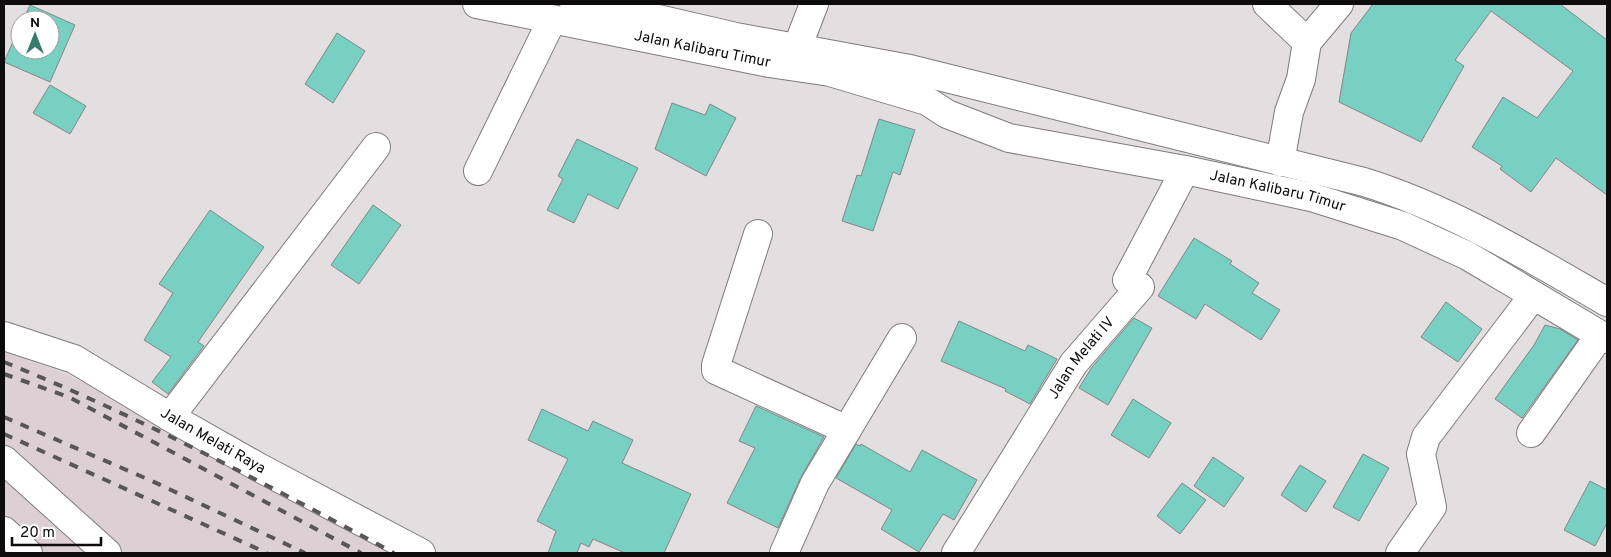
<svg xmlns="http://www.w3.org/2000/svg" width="1611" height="557" font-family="Overpass,sans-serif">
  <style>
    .built { fill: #ddd0d4 }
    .building { fill: #78d0c2; stroke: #838786 }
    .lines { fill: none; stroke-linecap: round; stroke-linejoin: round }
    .minor-casing { stroke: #7f7b7c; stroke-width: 30 }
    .tertiary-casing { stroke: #7f7b7c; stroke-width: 30 }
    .trunk-casing { stroke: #7f7b7c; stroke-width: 30 }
    .minor { stroke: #fff; stroke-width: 28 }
    .tertiary { stroke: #fff; stroke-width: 28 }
    .trunk { stroke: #fff; stroke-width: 28 }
    .rail { stroke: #595657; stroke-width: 4; stroke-dasharray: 9 9; stroke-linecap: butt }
    .labels { text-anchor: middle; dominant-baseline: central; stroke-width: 5; stroke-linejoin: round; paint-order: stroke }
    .street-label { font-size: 15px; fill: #0d0b0c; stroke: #fff }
  </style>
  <rect width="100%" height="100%" fill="#e3dfe0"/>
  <path class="built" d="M 4,350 L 73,377 L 409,553 L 4,553 Z"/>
  <path class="building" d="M 1373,4 L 1560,4 L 1607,40 L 1607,195 L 1556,158 L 1531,192 L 1500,169 L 1502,166 L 1472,147 L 1503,97 L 1537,118 L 1573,71 L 1491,11 L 1455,60 L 1464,66 L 1421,142 L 1339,102 L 1351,33 Z
    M 30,5 L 75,25 L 50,82 L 4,62 L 20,26 L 20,50 L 50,50 L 50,20 L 23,20 Z
    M 337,33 L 365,51 L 333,103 L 305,84 Z
    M 50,85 L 86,106 L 70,134 L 33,113 Z
    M 672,103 L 705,115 L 710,104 L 736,118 L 706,176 L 655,149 Z
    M 879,119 L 915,130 L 900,175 L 893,172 L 873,231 L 842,221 L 857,175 L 861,176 Z
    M 577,139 L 638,168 L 618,209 L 588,194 L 574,223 L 547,210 L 563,179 L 558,176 Z
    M 373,205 L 401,225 L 359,284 L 331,265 Z
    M 210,210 L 264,247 L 198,342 L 204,346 L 168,394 L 152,382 L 171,357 L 144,340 L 173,293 L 159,284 Z
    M 1194,238 L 1232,261 L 1230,264 L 1259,283 L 1252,293 L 1280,310 L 1261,340 L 1205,304 L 1196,319 L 1158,296 Z
    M 1446,302 L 1482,329 L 1458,362 L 1421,337 Z
    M 1134,318 L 1152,328 L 1108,405 L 1079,388 L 1092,367 Z
    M 959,321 L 1025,351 L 1028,345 L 1057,359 L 1030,404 L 1005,391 L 1006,389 L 941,361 Z
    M 1545,325 L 1560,329 L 1578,340 L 1522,418 L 1495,399 L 1534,345 Z
    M 1133,399 L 1171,423 L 1149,458 L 1111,435 Z
    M 756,406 L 824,437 L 801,477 L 778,528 L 727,503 L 755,448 L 739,441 Z
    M 542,409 L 588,431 L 593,421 L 633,440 L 622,463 L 691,494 L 664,553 L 625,553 L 593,539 L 589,547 L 581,543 L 577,553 L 548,553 L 556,531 L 537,521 L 568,459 L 528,440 Z
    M 856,444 L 860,446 L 861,444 L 910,472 L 922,450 L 977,480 L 954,520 L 943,514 L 919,552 L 881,529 L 892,510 L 836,478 Z
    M 1363,454 L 1389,468 L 1359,521 L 1333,507 Z
    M 1213,457 L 1244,478 L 1224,507 L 1194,486 Z
    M 1300,465 L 1326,481 L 1306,512 L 1281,495 Z
    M 1590,481 L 1607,490 L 1607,523 L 1595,546 L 1564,530 Z
    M 1182,483 L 1206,500 L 1180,534 L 1157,516 Z"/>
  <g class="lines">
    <defs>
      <g id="minor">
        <path d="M 1267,4 L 1307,42 L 1301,79 L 1289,112 L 1280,162"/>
        <path d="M 1307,42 L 1339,4"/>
        <path d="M 797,48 L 814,4"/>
        <path d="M 478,171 L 552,20"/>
        <path d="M 758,234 L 716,365 L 716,370 L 847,430"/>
        <path id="s1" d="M 4,336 L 74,359 L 170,417 L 260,468 L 421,553"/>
        <path d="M 170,417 L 376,147"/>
        <path d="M 1531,433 L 1600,335"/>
        <path d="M 784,553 L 815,483 L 902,338"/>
        <path id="s2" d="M 956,553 L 1074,363 L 1140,287 L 1127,280 L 1185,170"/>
        <path d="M 1400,553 L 1432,507 L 1421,454 L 1426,437 L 1533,296"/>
      </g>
      <g id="tertiary">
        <path id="s3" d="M 477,4 L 769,63 L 830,72 L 927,101 L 947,114 L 1009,138 L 1185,170 L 1311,197 L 1403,226 L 1468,256 L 1607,339"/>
        <path d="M 574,4 L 628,12 L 736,37 L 910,69 L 1364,182 C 1451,209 1529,257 1607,302"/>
      </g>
      <path id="trunk" d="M 4,460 L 107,553
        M 4,531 L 28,553"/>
    </defs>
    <use href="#minor" class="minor-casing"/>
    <use href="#tertiary" class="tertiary-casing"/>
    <use href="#trunk" class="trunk-casing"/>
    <use href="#minor" class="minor"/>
    <use href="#tertiary" class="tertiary"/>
    <use href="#trunk" class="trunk"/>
    <path class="rail" d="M 4,362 C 138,416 266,484 394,553
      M 4,374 L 69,397 L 361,553
      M 4,417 L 152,481 L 305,553
      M 4,434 L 267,553"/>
  </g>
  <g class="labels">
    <g class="street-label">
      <text stroke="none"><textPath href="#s3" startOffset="230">Jalan Kalibaru Timur</textPath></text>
      <text stroke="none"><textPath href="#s3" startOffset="825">Jalan Kalibaru Timur</textPath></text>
      <text stroke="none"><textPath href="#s2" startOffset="232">Jalan Melati IV</textPath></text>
      <text stroke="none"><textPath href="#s1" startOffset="235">Jalan Melati Raya</textPath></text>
    </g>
  </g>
  <rect width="1611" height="557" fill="none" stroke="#0d0b0c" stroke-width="10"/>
  <g transform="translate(35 35)"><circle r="24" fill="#ffffff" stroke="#9e9d9e"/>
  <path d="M0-4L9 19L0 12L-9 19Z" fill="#357b70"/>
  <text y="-8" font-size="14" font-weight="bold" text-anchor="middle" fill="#0d0b0c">N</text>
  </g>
  <path d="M12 537v8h89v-8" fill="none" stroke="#0d0b0c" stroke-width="2.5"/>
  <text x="20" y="537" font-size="15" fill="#0d0b0c" stroke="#ffffff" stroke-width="4" paint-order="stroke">20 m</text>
</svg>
